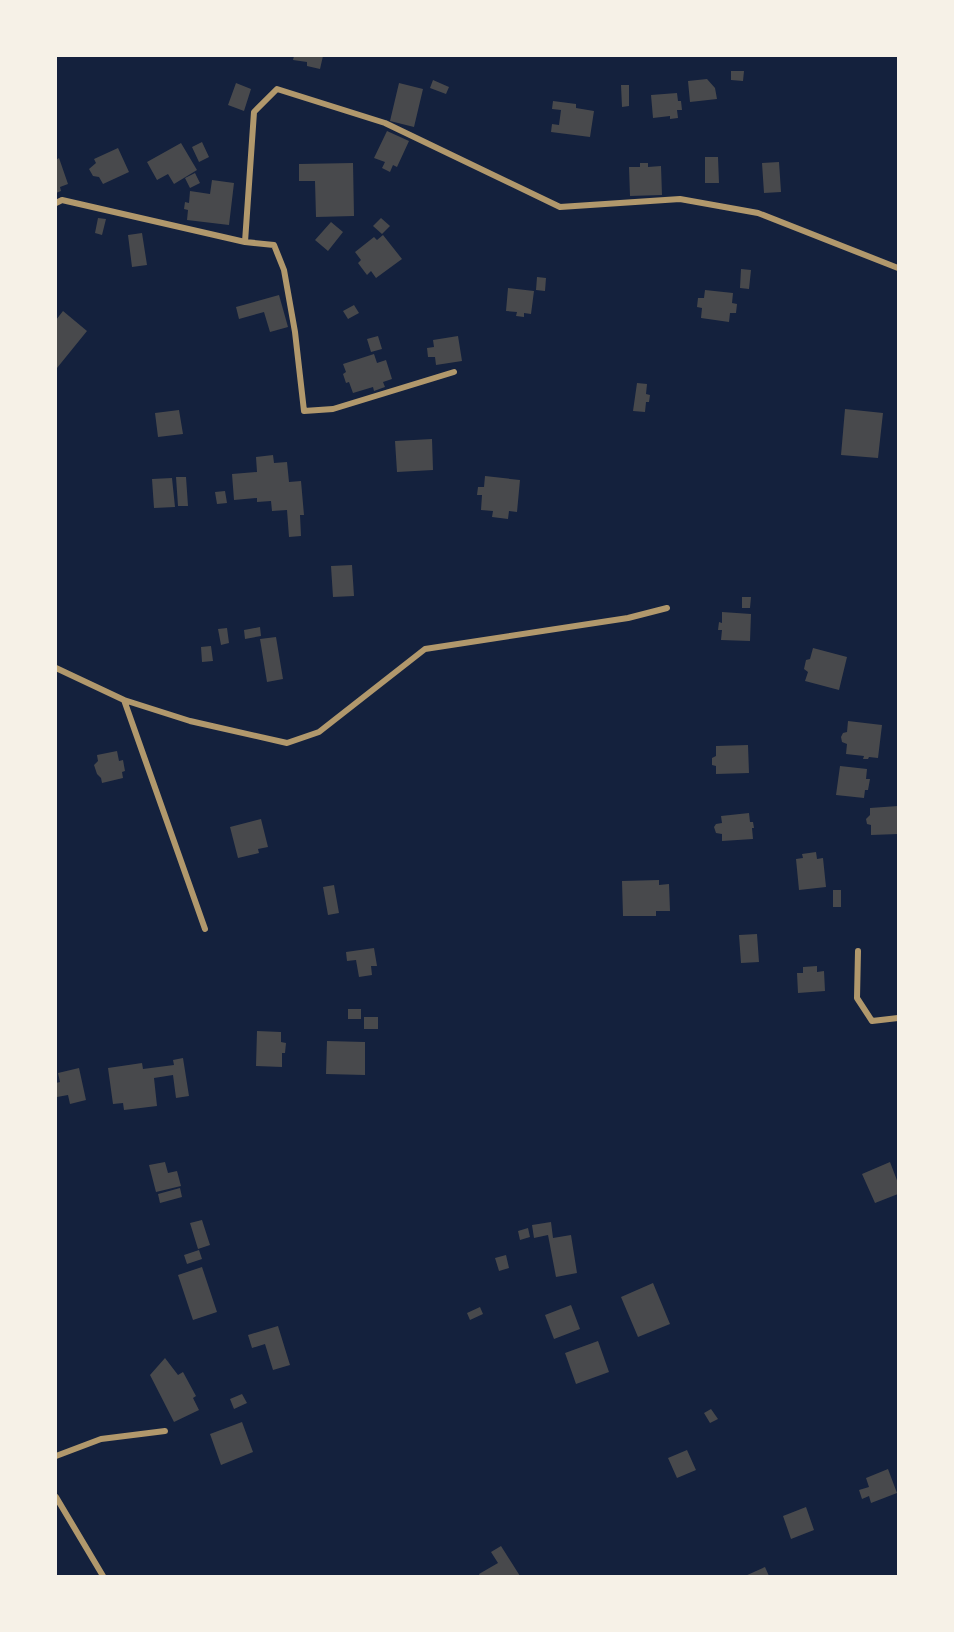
<svg xmlns="http://www.w3.org/2000/svg" width="954" height="1632" font-family="Poppins,sans-serif">
  <style>
    .building { fill: #48494c }
    .lines { fill: none; stroke-linecap: round; stroke-linejoin: round }
    .minor { stroke: #b1986c; stroke-width: 6 }
  </style>
  <rect width="100%" height="100%" fill="#14213d"/>
  <path class="building" d="M 294,56 L 323,56 L 320,69 L 307,66 L 307,62 L 293,60 Z
    M 731,71 L 744,71 L 743,81 L 731,80 Z
    M 707,79 L 715,88 L 717,99 L 690,102 L 688,81 Z
    M 433,80 L 449,87 L 446,94 L 430,88 Z
    M 236,83 L 251,89 L 244,111 L 228,105 Z
    M 399,83 L 423,89 L 414,127 L 390,121 Z
    M 621,85 L 629,85 L 629,106 L 622,107 Z
    M 677,93 L 678,101 L 681,101 L 682,110 L 677,110 L 678,118 L 670,119 L 670,116 L 653,118 L 651,95 Z
    M 553,101 L 576,104 L 576,108 L 594,111 L 590,137 L 551,132 L 552,124 L 559,125 L 561,110 L 552,109 Z
    M 387,131 L 409,141 L 397,167 L 393,165 L 390,172 L 382,168 L 385,162 L 374,158 Z
    M 202,142 L 209,157 L 199,162 L 192,147 Z
    M 181,143 L 197,170 L 174,184 L 168,174 L 157,180 L 147,162 Z
    M 118,148 L 129,172 L 103,184 L 99,177 L 93,176 L 89,169 L 96,163 L 94,159 Z
    M 705,157 L 718,157 L 719,183 L 705,183 Z
    M 59,158 L 68,184 L 60,187 L 61,191 L 56,193 L 56,160 Z
    M 779,162 L 781,192 L 764,193 L 762,163 Z
    M 353,163 L 354,216 L 316,217 L 315,181 L 299,181 L 299,164 Z
    M 640,163 L 648,163 L 648,167 L 661,166 L 662,195 L 630,196 L 629,167 L 640,167 Z
    M 195,173 L 200,183 L 190,188 L 185,178 Z
    M 212,180 L 234,183 L 229,225 L 187,220 L 188,210 L 184,209 L 185,202 L 189,203 L 190,191 L 210,194 Z
    M 98,218 L 106,219 L 102,235 L 95,233 Z
    M 381,218 L 390,226 L 382,234 L 373,226 Z
    M 331,222 L 343,232 L 328,251 L 315,240 Z
    M 142,233 L 147,265 L 132,267 L 128,235 Z
    M 383,235 L 402,259 L 376,278 L 371,271 L 367,275 L 358,263 L 361,260 L 355,252 L 374,237 L 377,240 Z
    M 741,269 L 751,270 L 749,289 L 740,288 Z
    M 537,277 L 546,278 L 545,291 L 536,290 Z
    M 508,288 L 534,291 L 531,314 L 524,313 L 524,317 L 516,316 L 517,312 L 506,311 Z
    M 705,290 L 733,293 L 732,303 L 737,304 L 736,313 L 730,313 L 729,322 L 701,318 L 702,308 L 697,307 L 698,298 L 704,298 Z
    M 279,295 L 288,327 L 270,332 L 264,312 L 239,319 L 236,307 Z
    M 354,305 L 359,313 L 348,319 L 343,311 Z
    M 63,311 L 87,331 L 57,368 L 56,367 L 56,320 Z
    M 378,336 L 382,349 L 371,352 L 367,339 Z
    M 458,336 L 462,361 L 436,365 L 435,357 L 428,357 L 427,348 L 434,347 L 433,340 Z
    M 374,354 L 377,363 L 386,360 L 392,379 L 383,382 L 385,387 L 374,391 L 373,387 L 353,393 L 349,382 L 346,383 L 343,374 L 346,372 L 343,364 Z
    M 637,383 L 647,384 L 646,394 L 650,395 L 649,402 L 646,402 L 645,412 L 633,411 Z
    M 845,409 L 883,413 L 878,458 L 841,455 Z
    M 179,410 L 183,434 L 158,437 L 155,413 Z
    M 432,439 L 433,470 L 397,472 L 395,441 Z
    M 273,455 L 274,463 L 287,462 L 289,482 L 301,481 L 304,515 L 300,515 L 301,536 L 289,537 L 287,510 L 272,511 L 271,501 L 257,502 L 257,498 L 234,500 L 232,474 L 257,472 L 256,457 Z
    M 485,476 L 520,480 L 517,512 L 509,511 L 508,519 L 492,517 L 493,511 L 481,510 L 482,495 L 477,495 L 478,487 L 484,487 Z
    M 176,477 L 186,477 L 188,506 L 178,506 Z
    M 172,478 L 175,507 L 154,508 L 152,479 Z
    M 225,491 L 227,503 L 217,504 L 215,492 Z
    M 352,565 L 354,596 L 333,597 L 331,566 Z
    M 742,597 L 751,597 L 750,608 L 742,608 Z
    M 722,612 L 751,614 L 750,641 L 721,640 L 722,630 L 718,630 L 719,622 L 722,623 Z
    M 260,627 L 261,636 L 245,639 L 244,630 Z
    M 227,628 L 229,643 L 221,645 L 218,629 Z
    M 276,637 L 283,679 L 267,682 L 260,639 Z
    M 211,646 L 213,661 L 202,662 L 201,647 Z
    M 813,648 L 847,657 L 839,690 L 805,681 L 808,672 L 804,669 L 806,660 L 810,659 Z
    M 848,721 L 882,725 L 878,758 L 869,757 L 868,759 L 863,759 L 864,756 L 846,754 L 847,744 L 842,742 L 841,737 L 843,733 L 847,732 Z
    M 748,745 L 749,773 L 716,774 L 716,766 L 712,765 L 712,758 L 716,756 L 716,746 Z
    M 117,751 L 119,761 L 123,760 L 125,771 L 122,772 L 123,778 L 102,783 L 101,778 L 97,774 L 94,765 L 98,761 L 97,755 Z
    M 840,766 L 867,769 L 866,779 L 870,779 L 868,790 L 865,790 L 864,798 L 836,795 Z
    M 898,806 L 898,834 L 871,835 L 871,825 L 867,824 L 866,819 L 870,815 L 870,808 Z
    M 749,813 L 750,822 L 753,822 L 754,828 L 752,828 L 753,839 L 722,841 L 722,834 L 716,833 L 714,827 L 716,824 L 722,823 L 721,816 Z
    M 261,819 L 268,847 L 258,849 L 259,853 L 238,858 L 230,827 Z
    M 816,852 L 817,859 L 823,858 L 826,887 L 799,890 L 796,859 L 803,858 L 802,854 Z
    M 659,880 L 659,885 L 669,884 L 670,911 L 656,911 L 656,916 L 623,916 L 622,881 Z
    M 334,885 L 339,913 L 328,915 L 323,887 Z
    M 833,890 L 841,890 L 841,907 L 833,907 Z
    M 757,934 L 759,962 L 741,963 L 739,935 Z
    M 374,948 L 377,966 L 371,966 L 372,975 L 359,977 L 356,960 L 347,961 L 346,952 Z
    M 817,966 L 817,972 L 824,971 L 825,991 L 798,993 L 797,973 L 803,973 L 803,967 Z
    M 348,1009 L 361,1009 L 361,1019 L 348,1019 Z
    M 364,1017 L 378,1017 L 378,1029 L 364,1029 Z
    M 257,1031 L 281,1032 L 281,1042 L 286,1043 L 285,1053 L 282,1053 L 282,1067 L 256,1066 Z
    M 327,1041 L 365,1042 L 365,1075 L 326,1074 Z
    M 183,1058 L 189,1096 L 176,1098 L 173,1075 L 154,1078 L 157,1106 L 124,1110 L 123,1103 L 113,1104 L 108,1068 L 142,1063 L 143,1069 L 174,1065 L 173,1060 Z
    M 79,1068 L 86,1100 L 70,1104 L 68,1095 L 57,1097 L 56,1083 L 60,1082 L 58,1073 Z
    M 165,1162 L 168,1173 L 177,1171 L 181,1186 L 156,1192 L 149,1165 Z
    M 890,1162 L 898,1183 L 898,1194 L 875,1203 L 862,1174 Z
    M 180,1188 L 182,1197 L 160,1203 L 158,1194 Z
    M 202,1220 L 210,1245 L 198,1249 L 190,1223 Z
    M 551,1222 L 553,1238 L 571,1235 L 577,1273 L 556,1277 L 548,1235 L 534,1238 L 532,1225 Z
    M 528,1228 L 530,1237 L 520,1240 L 518,1231 Z
    M 199,1250 L 202,1259 L 187,1264 L 184,1255 Z
    M 506,1255 L 509,1268 L 499,1271 L 495,1258 Z
    M 202,1267 L 217,1312 L 193,1320 L 178,1275 Z
    M 653,1283 L 670,1324 L 638,1337 L 621,1297 Z
    M 571,1305 L 580,1329 L 554,1339 L 545,1315 Z
    M 480,1307 L 483,1314 L 470,1320 L 467,1313 Z
    M 278,1326 L 290,1365 L 273,1370 L 265,1344 L 252,1348 L 248,1335 Z
    M 598,1341 L 609,1372 L 576,1384 L 565,1353 Z
    M 165,1358 L 178,1375 L 183,1372 L 196,1396 L 193,1398 L 199,1410 L 174,1422 L 150,1375 Z
    M 242,1394 L 247,1403 L 234,1409 L 230,1399 Z
    M 711,1409 L 718,1419 L 710,1423 L 704,1413 Z
    M 242,1422 L 253,1452 L 221,1465 L 210,1434 Z
    M 687,1450 L 696,1470 L 677,1478 L 668,1458 Z
    M 888,1469 L 897,1493 L 871,1503 L 869,1496 L 862,1499 L 859,1490 L 869,1487 L 866,1478 Z
    M 806,1507 L 814,1530 L 791,1539 L 783,1516 Z
    M 501,1546 L 520,1576 L 480,1576 L 479,1574 L 498,1563 L 491,1552 Z
    M 765,1567 L 769,1576 L 745,1576 Z"/>
  <g class="lines">
    <path class="minor" d="M 56,203 L 62,200 L 245,242 L 274,245 L 284,270 L 295,332 L 304,411 L 333,409 L 454,372
      M 245,242 L 254,112 L 277,89 L 385,123 L 560,207 L 680,199 L 758,213 L 898,268
      M 56,668 L 124,700 L 205,929
      M 124,700 L 190,721 L 287,743 L 319,732 L 425,649 L 628,618 L 667,608
      M 858,951 L 857,998 L 872,1021 L 898,1018
      M 56,1456 L 101,1439 L 165,1431
      M 56,1497 L 103,1576"/>
  </g>
  <rect width="954" height="1632" fill="none" stroke="#f6f1e7" stroke-width="114"/>
</svg>
